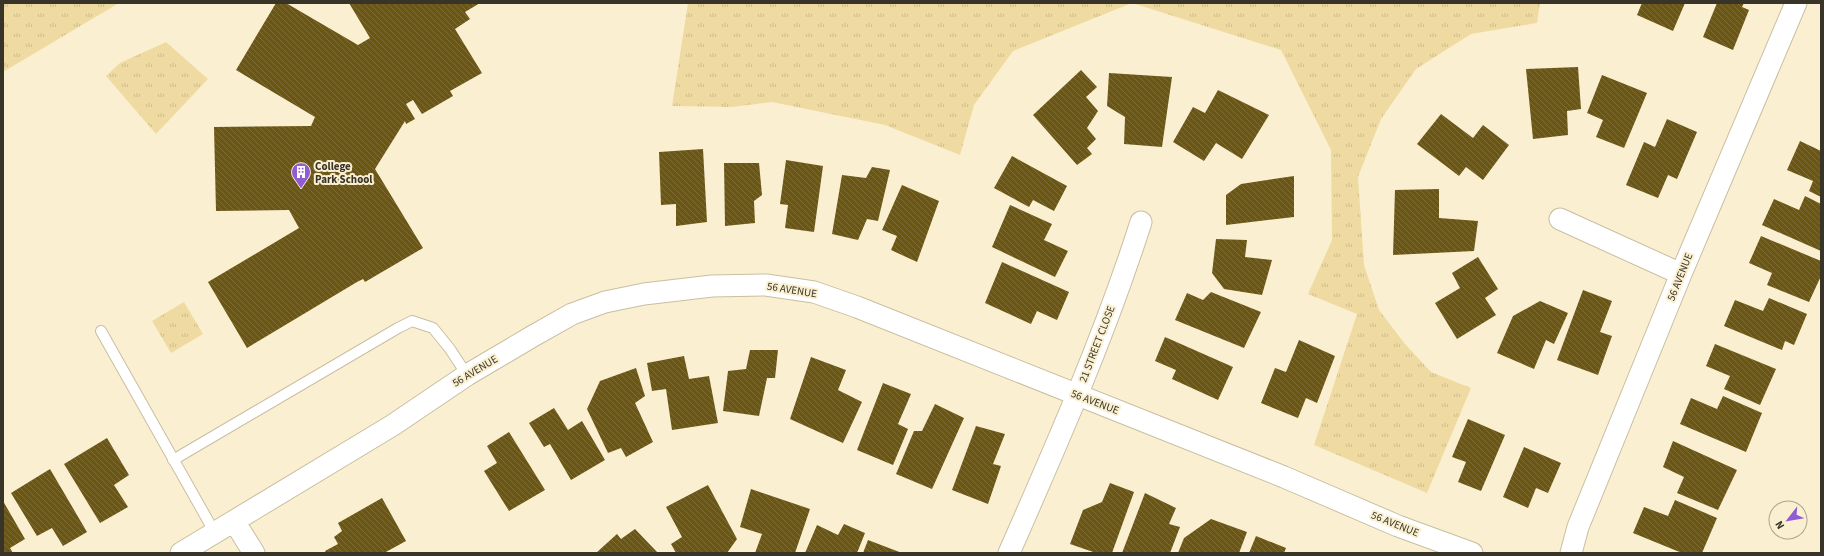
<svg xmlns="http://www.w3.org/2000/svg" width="1824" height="556" font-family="'Source Sans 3',sans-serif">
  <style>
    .park { fill: url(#park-tufts) }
    .building { fill: url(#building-back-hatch) }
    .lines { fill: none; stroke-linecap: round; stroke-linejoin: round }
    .lane-casing { stroke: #c9bea1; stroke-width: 12 }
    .street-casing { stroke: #c9bea1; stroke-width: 23 }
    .lane { stroke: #fff; stroke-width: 10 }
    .street { stroke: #fff; stroke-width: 21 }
    .labels { text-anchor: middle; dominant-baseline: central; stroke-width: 4; stroke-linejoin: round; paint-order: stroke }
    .poi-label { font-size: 11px; font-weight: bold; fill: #383428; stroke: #faf0d1; text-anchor: start }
    .street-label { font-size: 11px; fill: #383428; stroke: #faf0d1 }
  </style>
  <defs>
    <pattern id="park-tufts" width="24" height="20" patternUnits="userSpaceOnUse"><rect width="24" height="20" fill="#efdba2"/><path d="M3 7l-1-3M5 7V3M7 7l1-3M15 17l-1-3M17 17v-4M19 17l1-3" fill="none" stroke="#cebd8c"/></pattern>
    <pattern id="building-back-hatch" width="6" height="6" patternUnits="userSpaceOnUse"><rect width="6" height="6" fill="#6b5715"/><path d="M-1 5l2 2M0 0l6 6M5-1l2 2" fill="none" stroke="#7d6c37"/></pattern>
  </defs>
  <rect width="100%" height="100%" fill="#faf0d1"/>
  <path class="park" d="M 3,3 L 119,3 L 3,72 Z
    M 688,3 L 1540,3 L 1537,23 L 1471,34 L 1416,69 L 1381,119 L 1358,177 L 1364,265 L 1379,310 L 1405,344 L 1431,372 L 1471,388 L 1427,493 L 1314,445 L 1357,314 L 1308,294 L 1332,240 L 1331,150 L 1281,50 L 1132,3 L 1013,51 L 974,105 L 960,155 L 885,125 L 772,102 L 732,107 L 672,106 Z
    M 166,42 L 208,79 L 156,134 L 106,76 L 120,63 Z
    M 184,302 L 203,334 L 171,353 L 152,321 Z"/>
  <path class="building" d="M 276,3 L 286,3 L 358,45 L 370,38 L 349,3 L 480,3 L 465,12 L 470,19 L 455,29 L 482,73 L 450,91 L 453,96 L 422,114 L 413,100 L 406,104 L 415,119 L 406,124 L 405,121 L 375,169 L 423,248 L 365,282 L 363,279 L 357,282 L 247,348 L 208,282 L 299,228 L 289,210 L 216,211 L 214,127 L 311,126 L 315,117 L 236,70 Z
    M 1642,3 L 1685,3 L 1673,31 L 1637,15 Z
    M 1717,3 L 1744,3 L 1742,7 L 1749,10 L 1733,50 L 1703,37 Z
    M 1578,67 L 1581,109 L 1567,111 L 1568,135 L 1533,139 L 1526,69 Z
    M 1081,70 L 1097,87 L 1086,97 L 1098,111 L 1087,128 L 1096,139 L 1087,148 L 1092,154 L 1077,165 L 1033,115 Z
    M 1109,73 L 1172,77 L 1162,147 L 1124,144 L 1125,117 L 1107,106 Z
    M 1602,75 L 1647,93 L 1624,148 L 1596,137 L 1603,120 L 1587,113 Z
    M 1218,90 L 1269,115 L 1242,159 L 1216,143 L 1204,161 L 1173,142 L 1193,107 L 1205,113 Z
    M 1441,114 L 1473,138 L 1483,125 L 1509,145 L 1483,180 L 1466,167 L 1459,176 L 1417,144 Z
    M 1667,119 L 1697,132 L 1677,179 L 1668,175 L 1658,198 L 1626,185 L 1644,142 L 1655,147 Z
    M 1800,141 L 1821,151 L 1821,197 L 1809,191 L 1813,181 L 1787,170 Z
    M 703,149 L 707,222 L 676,226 L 676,204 L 661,205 L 659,152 Z
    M 1012,156 L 1067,186 L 1054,211 L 1033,200 L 1029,207 L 994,188 Z
    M 786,160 L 823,166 L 814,232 L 785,228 L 788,205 L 780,204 Z
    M 724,163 L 759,163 L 762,195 L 754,201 L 755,223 L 725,226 Z
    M 872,167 L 890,170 L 878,221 L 867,219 L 858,240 L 832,234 L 842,175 L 866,178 Z
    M 1294,176 L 1294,217 L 1226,225 L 1226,195 L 1241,184 Z
    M 902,185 L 939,201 L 917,262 L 891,250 L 897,236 L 882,230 Z
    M 1439,189 L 1439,218 L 1478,221 L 1474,251 L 1393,255 L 1395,190 Z
    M 1805,196 L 1821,204 L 1821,251 L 1762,225 L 1774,199 L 1799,210 Z
    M 1010,205 L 1052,224 L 1044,240 L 1068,251 L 1055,277 L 992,247 Z
    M 1761,236 L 1821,261 L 1821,276 L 1809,302 L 1767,285 L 1772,273 L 1749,263 Z
    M 1216,239 L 1247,240 L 1245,257 L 1272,260 L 1262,295 L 1224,289 L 1212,273 Z
    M 1478,257 L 1498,289 L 1485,298 L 1496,315 L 1457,339 L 1435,303 L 1460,288 L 1452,273 Z
    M 1002,262 L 1069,292 L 1057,320 L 1037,311 L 1031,324 L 985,303 Z
    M 1583,290 L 1612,301 L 1600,332 L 1612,336 L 1598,375 L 1557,360 Z
    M 1211,292 L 1261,312 L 1244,348 L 1175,320 L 1187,293 L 1203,300 Z
    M 1769,298 L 1807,314 L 1794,345 L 1785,341 L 1782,350 L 1724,326 L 1735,300 L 1763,311 Z
    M 1540,301 L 1568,313 L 1554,344 L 1546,340 L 1534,369 L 1497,353 L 1513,316 Z
    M 1165,337 L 1233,367 L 1218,400 L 1172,379 L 1176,370 L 1155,361 Z
    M 1299,340 L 1335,356 L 1317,403 L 1306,398 L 1298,418 L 1261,403 L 1275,368 L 1286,372 Z
    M 1715,344 L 1776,369 L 1760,405 L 1724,389 L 1730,376 L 1706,366 Z
    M 750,350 L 778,350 L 775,378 L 767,378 L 759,416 L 723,411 L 728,371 L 746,369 Z
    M 684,356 L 689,379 L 709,376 L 718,423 L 672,430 L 666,389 L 652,391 L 647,363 Z
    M 811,357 L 846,370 L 838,390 L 862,402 L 843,443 L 790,419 Z
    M 636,368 L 645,396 L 635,403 L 653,442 L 626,457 L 621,448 L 608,453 L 587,409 L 600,381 Z
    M 883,383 L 911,394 L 898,424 L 908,429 L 893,465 L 857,450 Z
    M 1723,396 L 1762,413 L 1746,452 L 1680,424 L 1691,398 L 1717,409 Z
    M 935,404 L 964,418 L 932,489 L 896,474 L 914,431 L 922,431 Z
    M 554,408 L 568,430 L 582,421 L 605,460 L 571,480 L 550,444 L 544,447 L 529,423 Z
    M 1468,419 L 1505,435 L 1481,491 L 1458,482 L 1466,462 L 1452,457 Z
    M 976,426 L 1005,434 L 993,464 L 1001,466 L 988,504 L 952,490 Z
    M 509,432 L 545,490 L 509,511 L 484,471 L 497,463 L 487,446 Z
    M 107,438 L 129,475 L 114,485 L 128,507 L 100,523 L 64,464 Z
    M 1673,441 L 1737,470 L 1718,510 L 1677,493 L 1684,477 L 1663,467 Z
    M 1524,447 L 1561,463 L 1548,493 L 1536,488 L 1528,508 L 1503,497 Z
    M 50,469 L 87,532 L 63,546 L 52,528 L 37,536 L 11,493 Z
    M 1110,483 L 1134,492 L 1112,553 L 1096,553 L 1070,544 L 1083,510 L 1102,502 Z
    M 708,485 L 737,539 L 727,553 L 676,553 L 671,544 L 682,537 L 666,507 Z
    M 751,489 L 810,509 L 795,553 L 755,553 L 762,534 L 740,527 Z
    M 1145,493 L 1176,508 L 1169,524 L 1180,527 L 1170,553 L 1122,553 Z
    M 382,498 L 406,541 L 384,553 L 326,553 L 325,551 L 338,544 L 334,537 L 342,531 L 338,523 Z
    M 1675,500 L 1717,518 L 1702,553 L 1682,553 L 1633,533 L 1644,507 L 1668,516 Z
    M 3,501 L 25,539 L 10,548 L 13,553 L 3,553 Z
    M 1211,519 L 1247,532 L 1239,553 L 1178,553 L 1184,538 Z
    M 844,524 L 865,533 L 857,553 L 805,553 L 817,525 L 838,535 Z
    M 635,529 L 658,553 L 596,553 L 617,534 L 621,539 Z
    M 1256,536 L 1286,548 L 1284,553 L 1249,553 Z
    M 868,540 L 902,553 L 863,553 Z"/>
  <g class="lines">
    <defs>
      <path id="lane" d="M 101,331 L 215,533
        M 173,460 L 398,328 L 412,321 L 433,328 L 450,349 L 467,375"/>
      <path id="street" d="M 1560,219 L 1681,274
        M 234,521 L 254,553
        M 181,553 L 393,425 L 467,375 L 533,336 L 572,314 L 605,302 L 644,294 L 712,286 L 766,285 L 814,292 L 857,307 L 1284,477 L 1398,526 L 1472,553
        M 1009,553 C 1057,444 1105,335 1141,222
        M 1571,553 L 1578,527 L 1681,274 L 1796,3"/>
    </defs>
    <use href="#lane" class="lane-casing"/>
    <use href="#street" class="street-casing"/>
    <use href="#lane" class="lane"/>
    <use href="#street" class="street"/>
  </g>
  <defs>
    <symbol id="building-pin" viewBox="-11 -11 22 30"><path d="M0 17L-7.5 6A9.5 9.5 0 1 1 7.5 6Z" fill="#905bd3" stroke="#faf0d1"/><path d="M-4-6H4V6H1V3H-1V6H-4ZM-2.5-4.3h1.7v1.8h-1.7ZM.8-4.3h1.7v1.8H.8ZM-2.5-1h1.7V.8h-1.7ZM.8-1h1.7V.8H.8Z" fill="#fff"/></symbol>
  </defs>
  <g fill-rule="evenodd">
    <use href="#building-pin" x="290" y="161" width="22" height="30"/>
  </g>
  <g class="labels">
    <g class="poi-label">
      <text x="315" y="166">College<tspan x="315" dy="13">Park School</tspan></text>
    </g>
    <g class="street-label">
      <text transform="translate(1680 277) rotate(-68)">56 AVENUE</text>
      <text transform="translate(792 290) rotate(9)">56 AVENUE</text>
      <text transform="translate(1097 344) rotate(-69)">21 STREET CLOSE</text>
      <text transform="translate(475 371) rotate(-31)">56 AVENUE</text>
      <text transform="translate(1095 402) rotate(21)">56 AVENUE</text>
      <text transform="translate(1395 524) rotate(22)">56 AVENUE</text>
    </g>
  </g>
  <rect width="1824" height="556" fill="none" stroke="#383428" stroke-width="8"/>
  <g transform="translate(1788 520) rotate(239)"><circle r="19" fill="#faf0d1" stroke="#aca58d"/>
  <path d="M0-3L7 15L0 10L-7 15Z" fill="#905bd3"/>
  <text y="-6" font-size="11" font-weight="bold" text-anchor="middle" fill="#383428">N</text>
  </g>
</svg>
